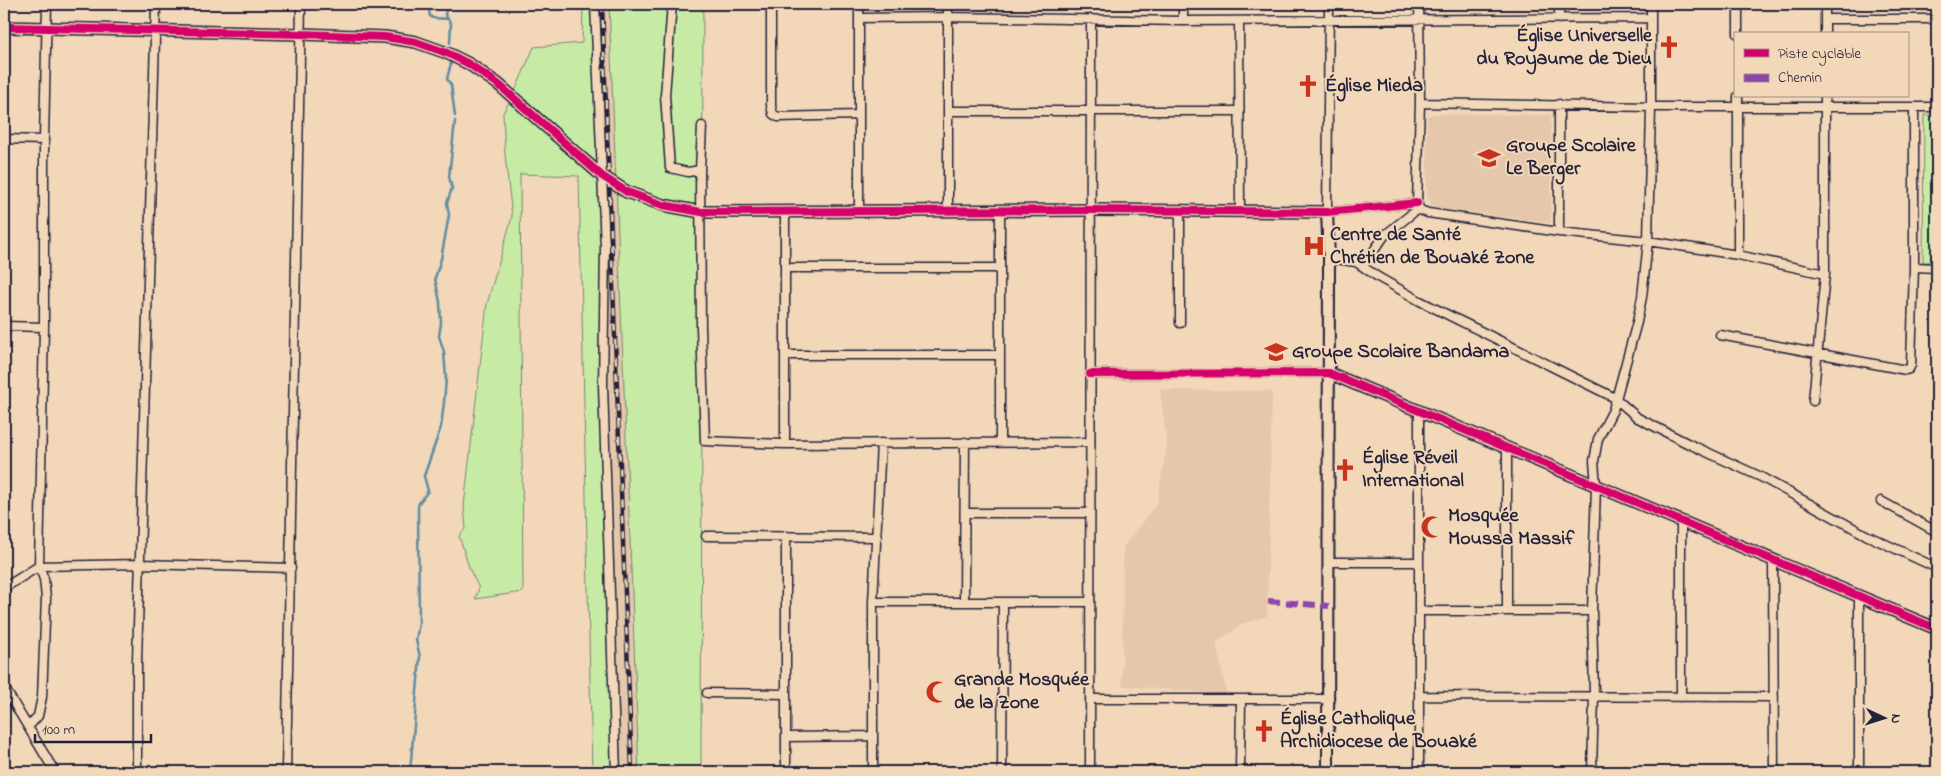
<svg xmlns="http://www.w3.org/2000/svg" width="1941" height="776" font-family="'Indie Flower',sans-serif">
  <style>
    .built { fill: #e5c8ac }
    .green { fill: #c7eba5; stroke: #748670 }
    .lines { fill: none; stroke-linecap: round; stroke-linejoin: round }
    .stream { stroke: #5f8da2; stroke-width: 2.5 }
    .minor-casing { stroke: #22223b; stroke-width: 11 }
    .tertiary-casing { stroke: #22223b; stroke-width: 14 }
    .minor { stroke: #f2d7b9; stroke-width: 8 }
    .tertiary { stroke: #f2d7b9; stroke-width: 10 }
    .rail-casing { stroke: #22223b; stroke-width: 4.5 }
    .rail { stroke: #f2d7b9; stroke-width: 2.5; stroke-dasharray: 8; stroke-linecap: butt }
    .quiet { stroke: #8e44ad; stroke-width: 6; stroke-dasharray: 12 6; stroke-linecap: butt }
    .cycleway-casing { stroke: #f2d7b9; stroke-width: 11 }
    .cycleway { stroke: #d6006c; stroke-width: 8 }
    .labels { text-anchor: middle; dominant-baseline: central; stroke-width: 4; stroke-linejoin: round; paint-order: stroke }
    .poi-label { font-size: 20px; font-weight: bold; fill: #22223b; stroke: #f2d7b9; text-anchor: start }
  </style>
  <rect width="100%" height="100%" fill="#f2d7b9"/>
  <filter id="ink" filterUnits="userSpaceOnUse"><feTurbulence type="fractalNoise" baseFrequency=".02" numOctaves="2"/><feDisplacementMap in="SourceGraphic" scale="10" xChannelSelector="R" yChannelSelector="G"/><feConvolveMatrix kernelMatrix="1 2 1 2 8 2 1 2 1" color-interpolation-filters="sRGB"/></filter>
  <g filter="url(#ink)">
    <path class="built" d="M 592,4 L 609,4 L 639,772 L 619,772 Z
      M 1434,114 L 1551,115 L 1551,223 L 1430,207 L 1430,200 L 1427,199 L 1427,116 Z
      M 1160,390 L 1272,391 L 1267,616 L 1242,624 L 1216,643 L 1227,694 L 1122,686 L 1123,547 L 1157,503 L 1167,445 Z"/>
    <path class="green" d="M 583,4 L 592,4 L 599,163 L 619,772 L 592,772 L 579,176 L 520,174 L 523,592 L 475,599 L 479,588 L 470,570 L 459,536 L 466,528 L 464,506 L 487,304 L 512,217 L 505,155 L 503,113 L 516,89 L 534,47 L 582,43 Z
      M 609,4 L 703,4 L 701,772 L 639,772 Z
      M 1924,115 L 1937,115 L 1937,262 L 1923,262 Z"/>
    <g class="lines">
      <path class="stream" d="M 428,4 L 430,16 L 433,18 L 448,19
        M 447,4 L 445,15 L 451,23 L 450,43
        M 451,63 L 447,79 L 451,85 L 455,116
        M 410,772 L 420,657 L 416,640 L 419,623 L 418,507 L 419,503 L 428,491 L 424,476 L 441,427 L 444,402 L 446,379 L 444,352 L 439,336 L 441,323 L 440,302 L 435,278 L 441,259 L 449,215 L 447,203 L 452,188 L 449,177 L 455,121"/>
      <defs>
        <path id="minor" d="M 595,4 L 605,248 L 603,386 L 616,772
          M 672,4 L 665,95 L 670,168 L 688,172 L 700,170
          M 771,4 L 771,106 L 773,114 L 778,117 L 858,115
          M 859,4 L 859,210
          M 1183,4 L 1183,21
          M 1329,4 L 1327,212 L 1417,203
          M 1419,4 L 1420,103 L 1417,203 L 1420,210 L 1428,213 L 1559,232 L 1648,241 L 1738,255 L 1825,274
          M 859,18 L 949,17 L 1183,21 L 1651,18
          M 1559,19 L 1559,4
          M 1825,19 L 1937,19
          M 1239,21 L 1240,212
          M 1738,34 L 1738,4
          M 1825,34 L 1825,4
          M 1420,103 L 1651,107 L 1937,107
          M 948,111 L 1239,111
          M 702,126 L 700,170 L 701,328 L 705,441 L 785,444 L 1090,442
          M 4,139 L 44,140
          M 948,210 L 948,4
          M 785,211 L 785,444
          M 1000,211 L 1000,442
          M 1180,211 L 1180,323
          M 1559,232 L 1559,104
          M 1738,255 L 1738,96
          M 1329,258 L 1356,262 L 1378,277 L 1420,301 L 1615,398 L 1638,418 L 1687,443 L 1761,477 L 1866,535 L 1937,568
          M 1363,266 L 1385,235 L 1419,208
          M 1914,267 L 1937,268
          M 785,268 L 1000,268
          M 4,326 L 44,327
          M 1720,335 L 1906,370 L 1909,369 L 1911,365 L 1914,267 L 1914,107
          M 785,355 L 1000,355
          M 1090,374 L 1329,373
          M 1813,401 L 1825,274 L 1825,96
          M 1881,501 L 1937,532
          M 965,513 L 1090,513
          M 1681,521 L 1681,697
          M 706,536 L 877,537
          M 1773,560 L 1774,772
          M 1329,562 L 1419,562
          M 4,588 L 39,566 L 141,564 L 291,568
          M 1859,596 L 1859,772
          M 873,602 L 1090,602
          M 964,602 L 965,442
          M 1419,611 L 1592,611
          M 1507,611 L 1507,448
          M 4,687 L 55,772
          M 707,693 L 786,694
          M 1419,696 L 1774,697
          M 1090,699 L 1329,699
          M 28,727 L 38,716 L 42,697 L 46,598 L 44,579 L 39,566 L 44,327 L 44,140 L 47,4
          M 786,737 L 873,736
          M 137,772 L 137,661 L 156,4
          M 286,772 L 301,4
          M 786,772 L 786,536
          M 873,772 L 873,602 L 881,443
          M 1002,772 L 1003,602
          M 1090,772 L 1091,19
          M 1240,772 L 1241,699
          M 1419,772 L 1419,411
          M 1592,772 L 1594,696 L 1592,611 L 1596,486 L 1594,461 L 1598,439 L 1613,410 L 1637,322 L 1642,297 L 1648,241 L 1651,107 L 1651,4"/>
        <path id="tertiary" d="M 4,27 L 301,34 L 385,37 L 416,42 L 447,53 L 469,64 L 498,84 L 602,176 L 627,192 L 663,205 L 701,212 L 1091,210 L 1327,212 L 1329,258 L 1328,772
          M 1329,373 L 1937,629"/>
      </defs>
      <use href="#minor" class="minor-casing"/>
      <use href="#tertiary" class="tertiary-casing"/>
      <use href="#minor" class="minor"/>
      <use href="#tertiary" class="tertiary"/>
      <defs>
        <path id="rail" d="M 602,4 L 632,772"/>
      </defs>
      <use href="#rail" class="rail-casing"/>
      <use href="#rail" class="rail"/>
      <path class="quiet" d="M 1268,601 L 1329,606"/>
      <defs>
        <path id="cycleway" d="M 4,27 L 301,34 L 385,37 L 416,42 L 447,53 L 469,64 L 498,84 L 602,176 L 627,192 L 663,205 L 701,212 L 1091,210 L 1327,212 L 1417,203
          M 1090,374 L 1329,373 L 1937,629"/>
      </defs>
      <use href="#cycleway" class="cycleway-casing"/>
      <use href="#cycleway" class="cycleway"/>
    </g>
  </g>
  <defs>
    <symbol id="church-bare" viewBox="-9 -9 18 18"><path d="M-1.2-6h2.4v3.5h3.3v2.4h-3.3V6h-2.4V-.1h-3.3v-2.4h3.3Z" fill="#c8321e" stroke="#f2d7b9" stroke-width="2.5" paint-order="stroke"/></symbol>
    <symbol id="school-bare" viewBox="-9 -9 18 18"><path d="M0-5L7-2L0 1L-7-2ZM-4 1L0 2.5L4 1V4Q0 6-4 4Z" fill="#c8321e" stroke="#f2d7b9" stroke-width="2.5" paint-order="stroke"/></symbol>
    <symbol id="hospital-bare" viewBox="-9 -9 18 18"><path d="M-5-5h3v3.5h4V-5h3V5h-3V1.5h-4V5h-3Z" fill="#c8321e" stroke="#f2d7b9" stroke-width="2.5" paint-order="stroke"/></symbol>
    <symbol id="mosque-bare" viewBox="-9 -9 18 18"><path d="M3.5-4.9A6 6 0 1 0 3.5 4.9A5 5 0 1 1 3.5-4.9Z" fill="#c8321e" stroke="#f2d7b9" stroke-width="2.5" paint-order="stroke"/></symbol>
  </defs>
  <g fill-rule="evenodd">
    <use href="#church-bare" x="1653" y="31" width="32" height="32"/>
    <use href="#church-bare" x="1292" y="70" width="32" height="32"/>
    <use href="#school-bare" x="1473" y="142" width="32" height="32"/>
    <use href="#hospital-bare" x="1298" y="230" width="32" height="32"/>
    <use href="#school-bare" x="1260" y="336" width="32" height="32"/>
    <use href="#church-bare" x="1329" y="454" width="32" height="32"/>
    <use href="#mosque-bare" x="1416" y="511" width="32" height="32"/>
    <use href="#mosque-bare" x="921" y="676" width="32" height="32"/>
    <use href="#church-bare" x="1248" y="715" width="32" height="32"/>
  </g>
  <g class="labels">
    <g class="poi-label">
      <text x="1652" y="36" text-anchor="end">Église Universelle<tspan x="1652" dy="23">du Royaume de Dieu</tspan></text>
      <text x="1325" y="86">Église Mieda</text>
      <text x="1506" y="146">Groupe Scolaire<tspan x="1506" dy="23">Le Berger</tspan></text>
      <text x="1330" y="235">Centre de Santé<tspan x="1330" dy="23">Chrétien de Bouaké Zone</tspan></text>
      <text x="1292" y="352">Groupe Scolaire Bandama</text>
      <text x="1362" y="458">Église Réveil<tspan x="1362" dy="23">International</tspan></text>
      <text x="1448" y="516">Mosquée<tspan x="1448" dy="23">Moussa Massif</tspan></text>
      <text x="954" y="680">Grande Mosquée<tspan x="954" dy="23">de la Zone</tspan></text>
      <text x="1280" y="719">Église Catholique<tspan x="1280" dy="23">Archidiocese de Bouaké</tspan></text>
    </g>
  </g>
  <rect width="1941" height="776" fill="none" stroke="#f2d7b9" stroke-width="20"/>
  <rect x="10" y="10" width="1921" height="756" fill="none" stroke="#22223b" stroke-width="2" filter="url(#ink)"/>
  <rect x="1734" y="32" width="175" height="65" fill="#f2d7b9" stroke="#9f8f87"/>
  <rect x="1744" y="49" width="25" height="8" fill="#d6006c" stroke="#9f8f87"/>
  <text x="1778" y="58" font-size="15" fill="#22223b">Piste cyclable</text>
  <rect x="1744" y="74" width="25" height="8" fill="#8e44ad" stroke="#9f8f87"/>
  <text x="1778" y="82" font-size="15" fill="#22223b">Chemin</text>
  <g transform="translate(1884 718) rotate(94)" stroke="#f2d7b9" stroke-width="4" paint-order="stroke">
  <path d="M0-4L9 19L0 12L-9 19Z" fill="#22223b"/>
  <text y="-8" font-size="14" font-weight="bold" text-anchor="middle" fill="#22223b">N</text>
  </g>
  <path d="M35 734v8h116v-8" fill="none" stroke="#22223b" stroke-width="2.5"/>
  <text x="42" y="734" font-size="15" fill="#22223b" stroke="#f2d7b9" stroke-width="4" paint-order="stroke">100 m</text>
</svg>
